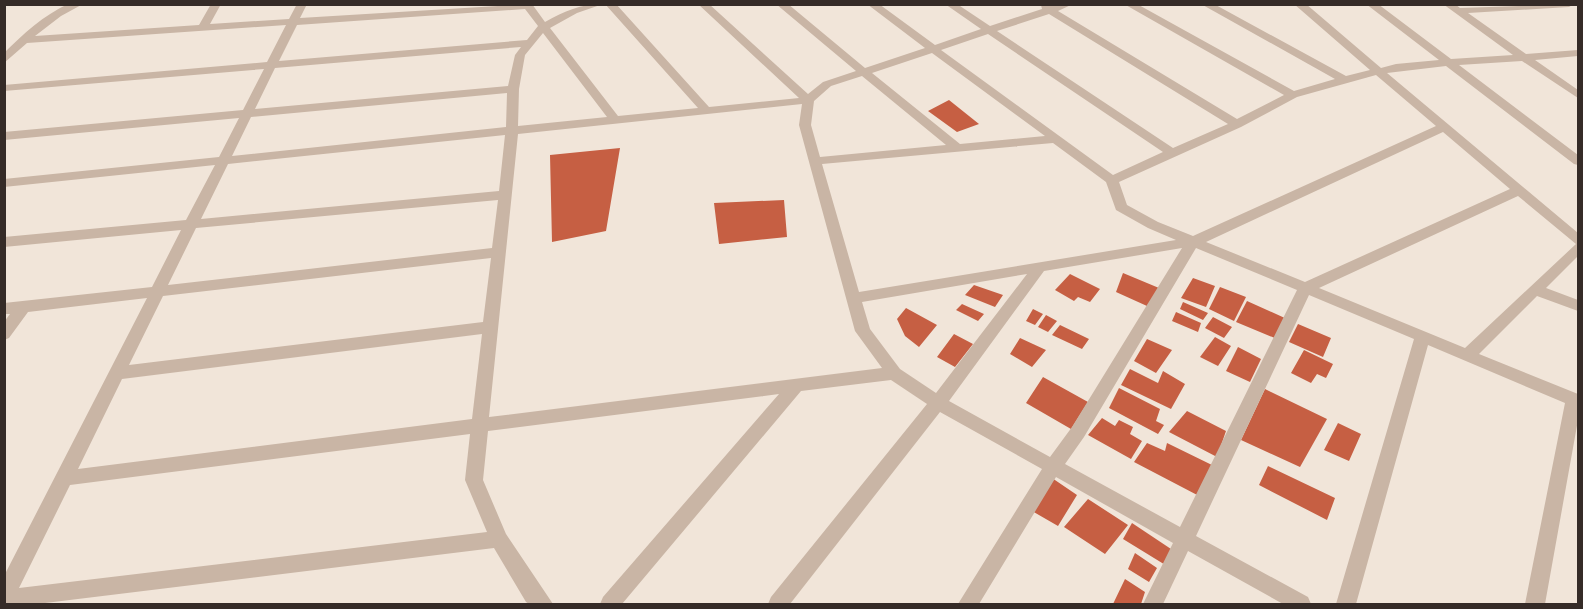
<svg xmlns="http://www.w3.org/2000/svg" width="1583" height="609" font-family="Jost,sans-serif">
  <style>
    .building { fill: #c65f43 }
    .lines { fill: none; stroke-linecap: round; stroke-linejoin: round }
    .minor { fill: #c9b5a5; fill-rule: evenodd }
  </style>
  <rect width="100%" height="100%" fill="#f1e5d9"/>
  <path class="building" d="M 949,100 L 979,124 L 957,132 L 928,111 Z
    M 620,148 L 606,231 L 552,242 L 550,155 Z
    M 784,200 L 787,237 L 719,244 L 714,203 Z
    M 1123,273 L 1159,288 L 1147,306 L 1116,292 Z
    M 1070,274 L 1100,289 L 1090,302 L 1078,297 L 1074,301 L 1055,290 Z
    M 1193,278 L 1215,286 L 1206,307 L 1181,298 Z
    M 974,285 L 1003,295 L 995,307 L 965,295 Z
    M 1220,287 L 1246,297 L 1234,321 L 1209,309 Z
    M 1247,301 L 1287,319 L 1277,339 L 1236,322 Z
    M 1183,302 L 1208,313 L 1203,320 L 1180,309 Z
    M 962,304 L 984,314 L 978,321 L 956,310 Z
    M 906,308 L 937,325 L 919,347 L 905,336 L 897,319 Z
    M 1033,309 L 1043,314 L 1035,325 L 1026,321 Z
    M 1176,312 L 1201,323 L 1198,332 L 1172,321 Z
    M 1046,315 L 1057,321 L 1048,332 L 1038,327 Z
    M 1213,317 L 1232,327 L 1224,338 L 1205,328 Z
    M 1298,324 L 1331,338 L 1323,357 L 1289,342 Z
    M 1060,325 L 1089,339 L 1082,349 L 1052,335 Z
    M 954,334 L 973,344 L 955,367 L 937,357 Z
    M 1215,337 L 1231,346 L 1218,366 L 1200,357 Z
    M 1020,338 L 1046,350 L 1032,367 L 1010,354 Z
    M 1147,339 L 1172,350 L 1156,373 L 1134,361 Z
    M 1238,347 L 1261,359 L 1250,382 L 1226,371 Z
    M 1304,350 L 1333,364 L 1326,378 L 1317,374 L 1311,383 L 1291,373 Z
    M 1130,369 L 1158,383 L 1163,371 L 1185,384 L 1171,409 L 1121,385 Z
    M 1043,377 L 1088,402 L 1071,429 L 1026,403 Z
    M 1119,388 L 1160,409 L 1156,421 L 1164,425 L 1158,434 L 1109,408 Z
    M 1265,389 L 1327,419 L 1300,467 L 1241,440 Z
    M 1187,411 L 1226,431 L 1217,457 L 1169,432 Z
    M 1102,418 L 1115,426 L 1119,420 L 1133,427 L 1130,434 L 1142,441 L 1131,459 L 1088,435 Z
    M 1338,423 L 1361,434 L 1349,461 L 1324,450 Z
    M 1147,443 L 1165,451 L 1167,443 L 1214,466 L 1201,497 L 1134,462 Z
    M 1268,466 L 1335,498 L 1327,520 L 1259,485 Z
    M 1052,478 L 1077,495 L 1058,526 L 1032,511 Z
    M 1088,499 L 1128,525 L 1105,554 L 1064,527 Z
    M 1132,523 L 1174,551 L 1167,566 L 1123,539 Z
    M 1135,553 L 1157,568 L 1149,582 L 1128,569 Z
    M 1125,579 L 1145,592 L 1141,604 L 1113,604 Z"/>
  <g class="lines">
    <path class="minor" d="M 68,4 L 83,4 L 61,16 L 35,36 L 199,25 L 211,4 L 221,4 L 210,24 L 289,19 L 297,4 L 307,4 L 300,18 L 532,4 L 545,22 C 565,11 580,4 603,4 L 577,13 L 550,28 L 618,116 L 698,108 L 605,4 L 616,4 L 709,107 L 799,98 L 698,4 L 709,4 L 808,94 L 823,82 L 856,71 L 776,4 L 788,4 L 865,68 L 925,48 L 867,4 L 879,4 L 935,45 L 981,29 L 945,4 L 957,4 L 990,26 L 1042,9 L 1041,5 L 1073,4 L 1058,11 L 1237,119 L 1284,95 L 1124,4 L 1137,4 L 1294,91 L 1335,79 L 1201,4 L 1214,4 L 1346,76 L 1370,70 L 1294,4 L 1306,4 L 1381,68 L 1396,64 L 1439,60 L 1366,4 L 1378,4 L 1451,59 L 1513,55 L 1443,4 L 1455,4 L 1460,8 L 1574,4 L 1569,7 L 1468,13 L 1526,54 L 1578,50 L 1578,56 L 1535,60 L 1578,90 L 1578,98 L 1522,61 L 1459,65 L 1578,155 L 1578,165 L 1574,164 L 1446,66 L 1387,73 L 1578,233 L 1578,256 L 1546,288 L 1578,300 L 1578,311 L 1537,296 L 1479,354 L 1578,394 L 1578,420 L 1545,604 L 1525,604 L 1565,403 L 1428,345 L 1356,604 L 1336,604 L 1414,339 L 1309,295 L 1196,536 L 1308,597 L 1311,604 L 1283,604 L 1188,551 L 1163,604 L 1143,604 L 1173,543 L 1056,477 L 979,604 L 958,604 L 1042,469 L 940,412 L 790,604 L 768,604 L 771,597 L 927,404 L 891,380 L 801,391 L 622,604 L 600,604 L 603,597 L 779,394 L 488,431 L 483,480 L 506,534 L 553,604 L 529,604 L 526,602 L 494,548 L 37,604 L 4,604 L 4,576 L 147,298 L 28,312 L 9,338 L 4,340 L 4,322 L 10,314 L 4,314 L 4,303 L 152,287 L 181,230 L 4,247 L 4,237 L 186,220 L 215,165 L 4,187 L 4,179 L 219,157 L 239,118 L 4,140 L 4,132 L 243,110 L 264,69 L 4,91 L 4,85 L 267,62 L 286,25 L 27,43 L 4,63 L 4,53 C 23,34 44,15 68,4 ZM 525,9 L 538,26 L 527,40 L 279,61 L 297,25 ZM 1049,14 L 1228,124 L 1173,148 L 997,31 ZM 543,33 L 607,117 L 518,126 L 519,89 L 525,55 ZM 988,34 L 1163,152 L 1113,175 L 941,50 ZM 521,47 L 515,55 L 508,86 L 255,109 L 275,68 ZM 932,53 L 1045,136 L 960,144 L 872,73 ZM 1376,75 L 1436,126 L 1193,236 L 1158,222 L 1127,205 L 1119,182 L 1241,127 L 1297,97 ZM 862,76 L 946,145 L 820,157 L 811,125 L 814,101 L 831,86 ZM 507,93 L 506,127 L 232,156 L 251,117 ZM 802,104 L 799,125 L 855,331 L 882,368 L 489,417 L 518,134 ZM 1443,132 L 1510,189 L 1305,282 L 1206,242 ZM 505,135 L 499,191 L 201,219 L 228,164 ZM 1053,143 L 1106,182 L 1116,210 L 1148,228 L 1176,240 L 859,292 L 822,164 ZM 1518,196 L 1576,244 L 1465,348 L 1319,288 ZM 498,200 L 492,248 L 168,285 L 196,228 ZM 1182,248 L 1072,427 L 1050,457 L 949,401 L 1044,271 ZM 1196,248 L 1297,290 L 1180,527 L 1065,464 L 1084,437 ZM 491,258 L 483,322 L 129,365 L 163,296 ZM 1027,274 L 936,393 L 900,369 L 870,329 L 862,302 ZM 482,334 L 472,419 L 78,469 L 122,379 ZM 470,434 L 465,480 L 487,532 L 19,588 L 70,485 Z"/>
  </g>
  <rect width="1583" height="609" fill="none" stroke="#352b27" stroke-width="12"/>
</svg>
